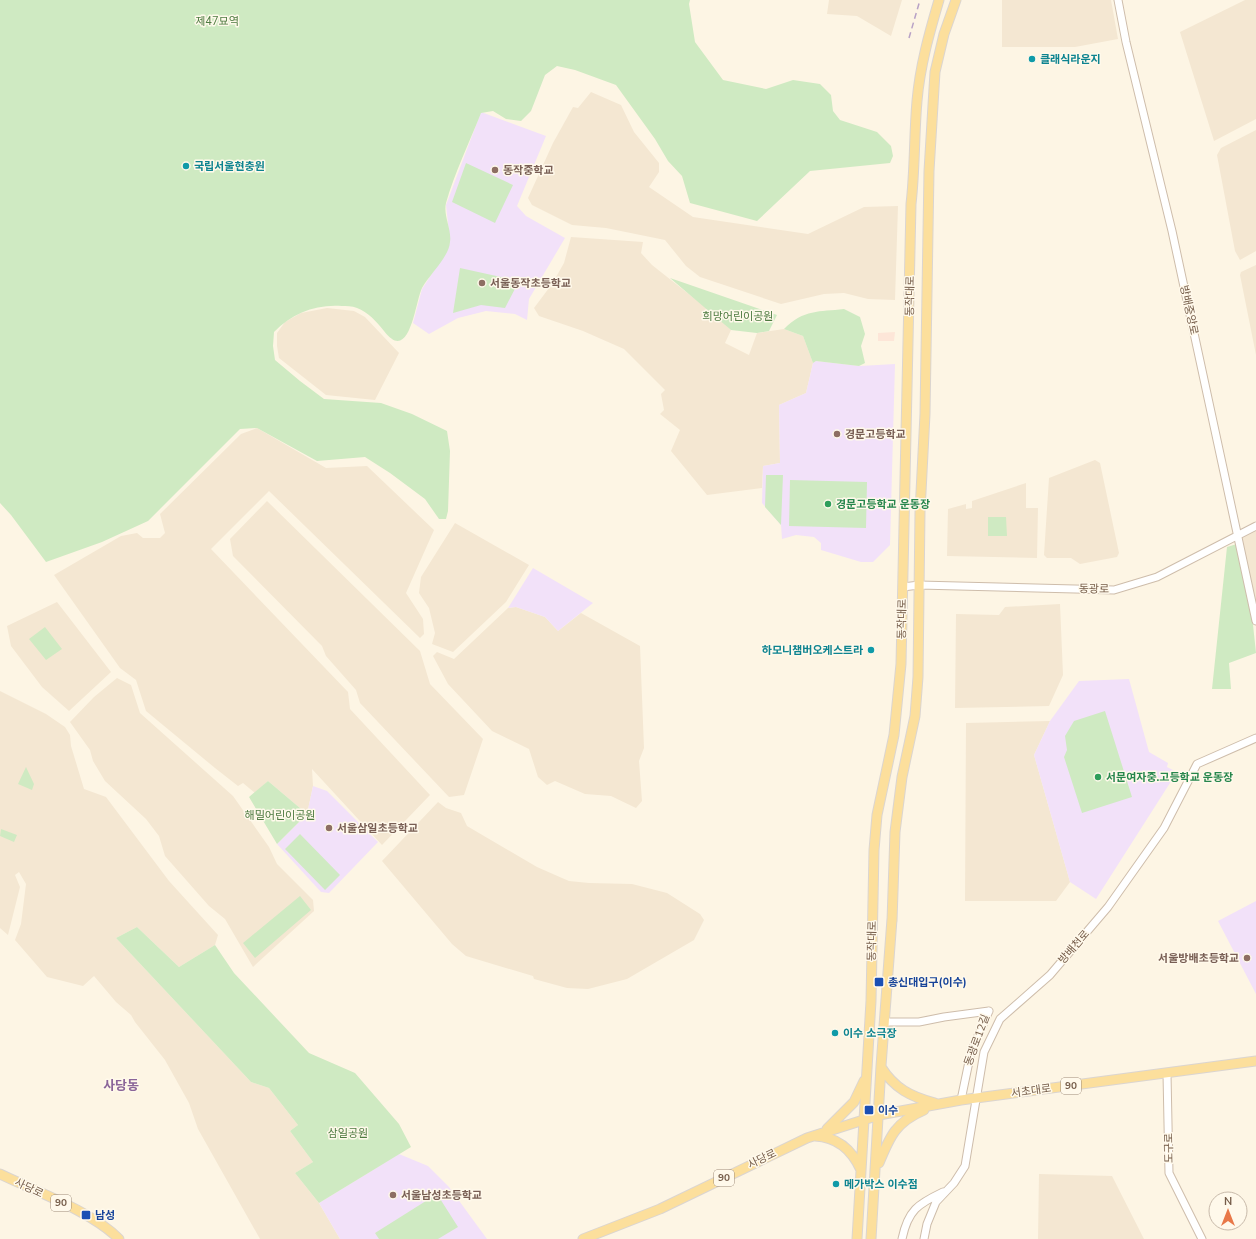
<svg xmlns="http://www.w3.org/2000/svg" width="1256" height="1239" font-family="'Nunito Sans','Noto Sans KR',sans-serif">
  <style>
    .residential { fill: #f4e7d2 }
    .commercial { fill: #fde6d8 }
    .education { fill: #f2e1f9 }
    .green { fill: #cfeac2 }
    .lines { fill: none; stroke-linecap: round; stroke-linejoin: round }
    .tertiary-casing { stroke: #cebdab; stroke-width: 9 }
    .primary-casing { stroke: #dbd5d0; stroke-width: 11 }
    .tertiary { stroke: #fff; stroke-width: 7 }
    .primary { stroke: #fcdf9c; stroke-width: 9 }
    .rail { stroke: #b8a2c6; stroke-width: 1.5; stroke-dasharray: 6 4; stroke-linecap: butt }
    .culture-dot { fill: #0f9aa8; stroke: #fff9eb; stroke-width: 1.5 }
    .education-dot { fill: #8d6e63; stroke: #fff9eb; stroke-width: 1.5 }
    .leisure-dot { fill: #2e9e5b; stroke: #fff9eb; stroke-width: 1.5 }
    .transit-dot { fill: #1a4fb4; stroke: #fff9eb; stroke-width: 1.5 }
    .labels { text-anchor: middle; dominant-baseline: central; stroke-width: 3; stroke-linejoin: round; paint-order: stroke }
    .shield { fill: #fff9eb; stroke: #9e8b7a; stroke-width: 1 }
    .shield-label { font-size: 10px; font-weight: bold; fill: #755c49 }
    .park-label { font-size: 11px; fill: #4e7b41; stroke: #fff9eb }
    .culture-label { font-size: 11px; font-weight: bold; fill: #0d838f; stroke: #fff9eb; text-anchor: start }
    .education-label { font-size: 11px; font-weight: bold; fill: #785e54; stroke: #fff9eb; text-anchor: start }
    .street-label { font-size: 11px; fill: #755c49; stroke: #fff9eb }
    .leisure-label { font-size: 11px; font-weight: bold; fill: #27864d; stroke: #fff9eb; text-anchor: start }
    .transit-label { font-size: 11px; font-weight: bold; fill: #164399; stroke: #fff9eb; text-anchor: start }
    .quarter-label { font-size: 13px; font-weight: bold; fill: #8b6599; stroke: #fff9eb }
  </style>
  <rect width="100%" height="100%" fill="#fdf5e4"/>
  <path class="residential" d="M 829,0 L 902,0 L 891,36 L 857,16 L 827,14 Z
    M 1002,0 L 1111,0 L 1118,39 L 1075,47 L 1002,47 Z
    M 1245,0 L 1256,0 L 1256,119 L 1214,141 L 1180,32 Z
    M 591,92 L 621,105 L 634,132 L 659,163 L 659,172 L 649,187 L 693,217 L 808,234 L 864,207 L 898,206 L 895,300 L 868,299 L 844,293 L 824,294 L 781,304 L 700,277 L 686,266 L 665,240 L 606,228 L 572,225 L 532,205 L 528,198 L 553,143 L 573,107 L 578,108 Z
    M 1256,130 L 1256,251 L 1240,260 L 1235,251 L 1217,155 L 1221,148 Z
    M 571,237 L 643,242 L 641,253 L 652,265 L 714,314 L 731,330 L 725,343 L 749,355 L 757,333 L 784,329 L 803,336 L 813,363 L 806,393 L 779,405 L 780,463 L 763,466 L 762,488 L 707,495 L 671,451 L 680,430 L 660,414 L 664,410 L 661,394 L 665,390 L 624,349 L 583,331 L 539,316 L 534,308 L 552,284 L 564,263 Z
    M 1256,265 L 1256,355 L 1240,275 L 1241,272 Z
    M 327,308 L 354,311 L 365,317 L 399,353 L 375,400 L 326,395 L 279,358 L 277,346 L 277,333 L 285,322 L 301,313 Z
    M 257,428 L 326,468 L 367,466 L 434,530 L 406,593 L 423,619 L 424,634 L 420,638 L 269,491 L 211,549 L 348,692 L 350,709 L 430,795 L 382,845 L 312,769 L 313,786 L 307,814 L 268,781 L 255,793 L 243,783 L 238,786 L 215,768 L 146,711 L 136,680 L 120,668 L 54,575 L 121,536 L 137,533 L 143,538 L 160,538 L 165,533 L 160,514 L 241,434 Z
    M 1095,460 L 1100,463 L 1119,553 L 1117,557 L 1080,564 L 1071,558 L 1047,558 L 1044,555 L 1049,478 Z
    M 1026,483 L 1026,508 L 1038,508 L 1037,558 L 947,556 L 948,509 L 966,504 L 966,509 L 972,508 L 972,501 Z
    M 267,501 L 420,651 L 430,684 L 483,739 L 464,795 L 449,797 L 360,703 L 356,690 L 326,656 L 322,646 L 233,556 L 230,539 Z
    M 455,523 L 529,565 L 506,602 L 453,652 L 432,644 L 435,633 L 429,608 L 419,593 L 421,577 Z
    M 1256,526 L 1256,616 L 1238,535 Z
    M 57,602 L 111,672 L 69,711 L 42,687 L 11,646 L 7,626 Z
    M 1060,604 L 1063,675 L 1049,706 L 955,708 L 956,614 L 999,615 L 1005,607 Z
    M 516,607 L 545,617 L 558,631 L 581,613 L 640,646 L 644,748 L 639,761 L 642,801 L 636,808 L 611,796 L 585,794 L 555,781 L 547,785 L 538,777 L 529,749 L 492,731 L 448,684 L 433,656 L 437,652 L 454,659 L 508,608 Z
    M 117,678 L 131,685 L 140,713 L 233,796 L 269,847 L 277,864 L 313,900 L 314,911 L 253,967 L 225,919 L 209,906 L 165,856 L 159,836 L 146,819 L 105,781 L 93,761 L 90,750 L 70,722 L 94,697 Z
    M 0,691 L 46,714 L 65,727 L 70,735 L 71,746 L 84,789 L 106,797 L 169,881 L 218,935 L 215,945 L 179,967 L 137,927 L 116,938 L 251,1082 L 269,1088 L 298,1125 L 290,1131 L 313,1162 L 295,1173 L 319,1203 L 340,1239 L 260,1239 L 198,1129 L 189,1103 L 165,1060 L 135,1022 L 131,1015 L 116,1002 L 94,976 L 83,986 L 47,977 L 15,940 L 21,924 L 26,884 L 19,872 L 15,875 L 20,887 L 8,935 L 0,928 Z
    M 1050,721 L 1034,755 L 1070,882 L 1056,901 L 965,901 L 966,723 Z
    M 438,802 L 446,808 L 461,813 L 467,826 L 537,867 L 562,878 L 569,881 L 589,883 L 632,884 L 667,893 L 700,914 L 704,920 L 694,940 L 627,979 L 588,989 L 567,988 L 534,979 L 533,976 L 466,956 L 452,944 L 382,861 Z
    M 1039,1174 L 1112,1176 L 1144,1239 L 1038,1239 Z"/>
  <path class="commercial" d="M 895,332 L 894,341 L 878,341 L 878,333 Z"/>
  <path class="education" d="M 481,112 L 546,136 L 517,206 L 526,216 L 565,238 L 529,299 L 527,320 L 515,314 L 486,311 L 458,318 L 429,334 L 413,323 L 422,289 L 447,250 L 450,242 L 446,205 Z
    M 816,361 L 860,366 L 895,364 L 890,545 L 873,562 L 861,562 L 821,550 L 821,543 L 814,537 L 796,535 L 782,539 L 781,525 L 762,503 L 763,466 L 780,463 L 779,405 L 806,393 L 813,363 Z
    M 533,568 L 593,603 L 558,631 L 545,617 L 516,607 L 508,608 Z
    M 1129,679 L 1149,752 L 1168,763 L 1167,767 L 1177,772 L 1096,899 L 1070,882 L 1034,755 L 1050,721 L 1079,681 Z
    M 313,786 L 327,791 L 378,842 L 329,893 L 321,892 L 277,844 L 307,814 Z
    M 1256,901 L 1256,994 L 1218,921 Z
    M 399,1154 L 428,1166 L 449,1187 L 487,1239 L 340,1239 L 319,1203 Z"/>
  <path class="green" d="M 0,0 L 690,0 L 689,4 L 695,42 L 723,80 L 766,89 L 793,80 L 820,84 L 831,95 L 833,111 L 840,120 L 877,132 L 891,146 L 893,156 L 890,163 L 810,171 L 757,221 L 690,203 L 682,176 L 668,161 L 655,139 L 616,85 L 575,70 L 557,66 L 545,75 L 531,111 L 521,121 L 506,119 L 493,111 L 481,113 C 470,141 454,174 446,203 C 443,215 452,230 450,242 C 449,257 429,275 422,288 C 415,302 410,365 384,331 C 376,321 368,312 357,308 C 352,306 346,306 342,306 C 316,304 292,313 274,332 L 273,346 L 275,360 L 300,381 L 324,399 L 381,403 L 412,414 L 447,431 L 450,451 L 448,511 L 446,519 L 439,519 L 425,499 L 390,473 L 365,457 L 317,461 L 257,428 L 240,429 L 148,521 L 102,542 L 46,562 L 11,515 L 0,503 Z
    M 466,163 L 513,185 L 495,223 L 452,202 Z
    M 460,268 L 519,281 L 505,308 L 481,305 L 453,313 Z
    M 670,278 L 777,315 L 769,331 L 757,333 L 731,330 Z
    M 844,309 L 860,317 L 865,334 L 861,346 L 865,363 L 859,366 L 816,361 L 813,363 L 803,336 L 784,329 C 804,309 819,312 844,309 Z
    M 766,475 L 783,475 L 781,525 L 765,507 Z
    M 790,480 L 867,482 L 866,528 L 789,526 Z
    M 988,517 L 1006,517 L 1007,536 L 988,536 Z
    M 1240,543 L 1249,587 L 1256,653 L 1229,663 L 1231,689 L 1212,689 L 1227,547 Z
    M 45,627 L 62,649 L 46,660 L 29,639 Z
    M 1105,711 L 1132,797 L 1082,813 L 1064,757 L 1067,750 L 1065,736 L 1074,721 Z
    M 26,767 L 34,784 L 32,790 L 18,784 Z
    M 268,781 L 307,814 L 277,844 L 249,797 Z
    M 1,829 L 17,835 L 14,842 L 0,836 Z
    M 300,834 L 340,875 L 325,890 L 285,849 Z
    M 300,896 L 311,910 L 255,958 L 243,943 Z
    M 137,927 L 179,967 L 215,945 L 234,973 L 309,1053 L 355,1073 L 399,1124 L 411,1147 L 319,1203 L 295,1173 L 313,1162 L 290,1131 L 298,1125 L 269,1088 L 251,1082 L 116,938 Z
    M 437,1194 L 458,1227 L 438,1239 L 379,1239 L 375,1233 Z"/>
  <g class="lines">
    <defs>
      <path id="tertiary" d="M 1118,0 L 1126,42 L 1172,231 L 1256,621
        M 903,587 L 919,585 L 1114,590 L 1157,577 L 1256,526
        M 885,1022 L 919,1022 L 944,1017 L 989,1011
        M 1167,1074 L 1169,1173 L 1202,1239
        M 961,1100 L 971,1052 L 989,1011
        M 902,1239 C 908,1210 918,1204 943,1192
        M 924,1239 L 927,1224 L 936,1202 L 954,1183 L 965,1166 L 984,1052 L 1000,1019 L 1050,975 L 1108,907 L 1164,828 L 1197,764 L 1256,738"/>
      <path id="primary" d="M 892,921 L 895,832 L 902,777 L 915,716 L 918,677 L 920,512 L 925,414 L 929,171 L 935,72 L 944,34 L 956,0
        M 881,1067 C 894,1088 911,1097 935,1103
        M 827,1129 L 854,1102 L 864,1081
        M 815,1136 C 838,1137 852,1150 861,1170
        M 879,1163 C 890,1136 896,1122 924,1110
        M 0,1174 C 35,1191 93,1212 119,1239
        M 583,1239 L 660,1209 L 807,1138 L 879,1115 L 961,1100 L 1256,1061
        M 857,1239 L 871,1001 L 874,850 L 877,815 L 894,735 L 901,664 L 911,204 C 915,170 914,135 917,101 C 920,66 929,34 939,0
        M 871,1239 L 881,1066 L 892,919"/>
    </defs>
    <use href="#tertiary" class="tertiary-casing"/>
    <use href="#primary" class="primary-casing"/>
    <use href="#tertiary" class="tertiary"/>
    <use href="#primary" class="primary"/>
    <path class="rail" d="M 909,38 L 920,0"/>
  </g>
  <g class="culture-dot">
    <circle cx="1032" cy="59" r="4"/>
    <circle cx="186" cy="166" r="4"/>
    <circle cx="871" cy="650" r="4"/>
    <circle cx="835" cy="1033" r="4"/>
    <circle cx="836" cy="1184" r="4"/>
  </g>
  <g class="education-dot">
    <circle cx="495" cy="170" r="4"/>
    <circle cx="482" cy="283" r="4"/>
    <circle cx="837" cy="434" r="4"/>
    <circle cx="329" cy="828" r="4"/>
    <circle cx="1247" cy="958" r="4"/>
    <circle cx="393" cy="1195" r="4"/>
  </g>
  <g class="leisure-dot">
    <circle cx="828" cy="504" r="4"/>
    <circle cx="1098" cy="777" r="4"/>
  </g>
  <g class="transit-dot">
    <rect x="874" y="977" width="10" height="10" rx="2"/>
    <rect x="864" y="1105" width="10" height="10" rx="2"/>
    <rect x="81" y="1210" width="10" height="10" rx="2"/>
  </g>
  <g class="labels">
    <g class="shield">
      <rect x="1061" y="1078" width="20" height="16" rx="3"/>
      <rect x="714" y="1170" width="20" height="16" rx="3"/>
      <rect x="51" y="1195" width="20" height="16" rx="3"/>
    </g>
    <g class="shield-label">
      <text x="1071" y="1086">90</text>
      <text x="724" y="1178">90</text>
      <text x="61" y="1203">90</text>
    </g>
    <g class="park-label">
      <text x="217" y="21">제47묘역</text>
      <text x="738" y="316">희망어린이공원</text>
      <text x="280" y="815">해밀어린이공원</text>
      <text x="348" y="1133">삼일공원</text>
    </g>
    <g class="culture-label">
      <text x="1040" y="59">클래식라운지</text>
      <text x="194" y="166">국립서울현충원</text>
      <text x="863" y="650" text-anchor="end">하모니챔버오케스트라</text>
      <text x="843" y="1033">이수 소극장</text>
      <text x="844" y="1184">메가박스 이수점</text>
    </g>
    <g class="education-label">
      <text x="503" y="170">동작중학교</text>
      <text x="490" y="283">서울동작초등학교</text>
      <text x="845" y="434">경문고등학교</text>
      <text x="337" y="828">서울삼일초등학교</text>
      <text x="1239" y="958" text-anchor="end">서울방배초등학교</text>
      <text x="401" y="1195">서울남성초등학교</text>
    </g>
    <g class="street-label">
      <text transform="translate(910 296) rotate(-89)">동작대로</text>
      <text transform="translate(1189 310) rotate(78)">방배중앙로</text>
      <text transform="translate(1094 589) rotate(1)">동광로</text>
      <text transform="translate(902 619) rotate(-89)">동작대로</text>
      <text transform="translate(872 941) rotate(-89)">동작대로</text>
      <text transform="translate(1074 947) rotate(-49)">방배천로</text>
      <text transform="translate(977 1040) rotate(-70)">동광로12길</text>
      <text transform="translate(1031 1091) rotate(-8)">서초대로</text>
      <text transform="translate(1169 1148) rotate(-91)">도구로</text>
      <text transform="translate(762 1159) rotate(-26)">사당로</text>
      <text transform="translate(29 1188) rotate(26)">사당로</text>
    </g>
    <g class="leisure-label">
      <text x="836" y="504">경문고등학교 운동장</text>
      <text x="1106" y="777">서문여자중.고등학교 운동장</text>
    </g>
    <g class="transit-label">
      <text x="888" y="982">총신대입구(이수)</text>
      <text x="878" y="1110">이수</text>
      <text x="95" y="1215">남성</text>
    </g>
    <g class="quarter-label">
      <text x="121" y="1086">사당동</text>
    </g>
  </g>
  <g transform="translate(1228 1211)"><circle r="19" fill="#fff9eb" stroke="#c8baaa"/>
  <path d="M0-3L7 15L0 10L-7 15Z" fill="#e87848"/>
  <text y="-6" font-size="11" font-weight="bold" text-anchor="middle" fill="#755c49">N</text>
  </g>
</svg>
